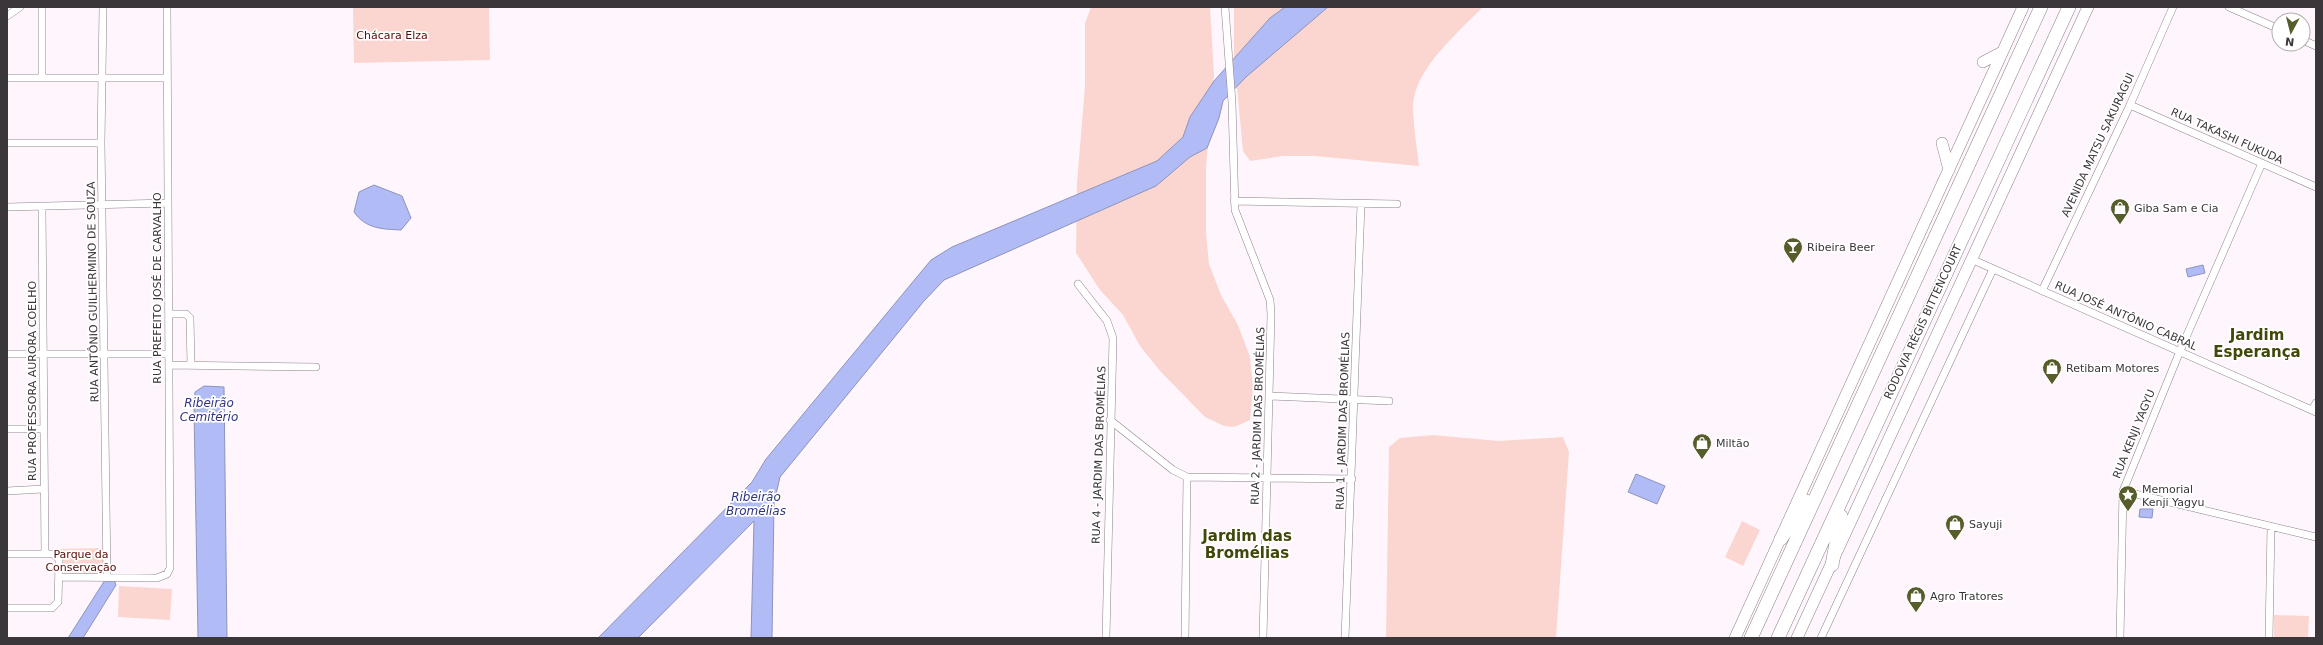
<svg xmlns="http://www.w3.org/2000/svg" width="2323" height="645" font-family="'DejaVu Sans',sans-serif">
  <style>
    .green { fill: #fbd6d0 }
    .water { fill: #b1bbf6; stroke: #8d93bd }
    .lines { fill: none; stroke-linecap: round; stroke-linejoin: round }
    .minor-casing { stroke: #8b8289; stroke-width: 8 }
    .primary-casing { stroke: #8b8289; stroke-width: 12 }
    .motorway-casing { stroke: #8b8289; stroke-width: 14 }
    .minor { stroke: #fff; stroke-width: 7 }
    .primary { stroke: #fff; stroke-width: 11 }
    .motorway { stroke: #fff; stroke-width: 13 }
    .labels { text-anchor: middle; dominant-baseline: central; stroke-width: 3.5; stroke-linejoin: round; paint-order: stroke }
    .park-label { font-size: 11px; fill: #550a05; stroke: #fff }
    .street-label { font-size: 11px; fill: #3a3639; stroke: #fff }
    .poi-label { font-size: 11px; fill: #3a3639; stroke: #fff; text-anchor: start }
    .water-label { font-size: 12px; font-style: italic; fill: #313385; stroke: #fff }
    .district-label { font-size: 15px; font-weight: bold; fill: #42470a; stroke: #fff }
  </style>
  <rect width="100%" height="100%" fill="#fff6fd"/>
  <path class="green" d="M 353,7 L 489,7 L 490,60 L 354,63 Z
    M 1091,7 L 1210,7 L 1214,75 L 1206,168 L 1206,233 L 1209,264 L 1221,295 L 1238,325 L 1250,357 L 1253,388 L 1250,420 L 1234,427 L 1224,426 L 1205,417 L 1160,371 L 1140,346 L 1123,315 L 1100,290 L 1076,253 L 1077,183 L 1085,86 L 1085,23 Z
    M 1234,7 L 1483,7 C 1457,34 1411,71 1413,111 C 1414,130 1417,148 1419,166 L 1315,156 L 1283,156 L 1250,161 L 1243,151 L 1234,56 Z
    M 1433,435 L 1499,441 L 1563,437 L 1569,452 L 1556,638 L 1386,638 L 1389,447 L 1400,438 Z
    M 1742,521 L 1760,530 L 1743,566 L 1725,557 Z
    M 103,548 L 103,573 L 67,572 L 63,568 L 63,557 L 58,549 Z
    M 119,586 L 172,589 L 170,620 L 118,617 Z
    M 2274,615 L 2309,616 L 2308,638 L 2274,638 Z"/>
  <path class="water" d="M 1285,7 L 1328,7 L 1246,77 L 1223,101 L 1219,118 L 1207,148 L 1190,157 L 1156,186 L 944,280 L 924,301 L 780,477 L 774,503 L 772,638 L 751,638 L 754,521 L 638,638 L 598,638 L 752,482 L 766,459 L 931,260 L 952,247 L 1157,161 L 1183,137 L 1190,117 L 1214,81 L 1270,18 Z
    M 374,185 L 402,196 L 411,218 L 401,230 C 382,229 366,229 354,212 L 359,192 Z
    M 2203,265 L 2205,273 L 2188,277 L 2186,269 Z
    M 204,386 L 224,387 L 227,638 L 198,638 L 194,410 L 195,392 Z
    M 1636,474 L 1665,486 L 1657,504 L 1628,492 Z
    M 2140,509 L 2153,509 L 2152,518 L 2139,517 Z
    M 105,580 L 114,580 L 116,585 L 83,638 L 68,638 Z"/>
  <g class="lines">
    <defs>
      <path id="minor" d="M 42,7 L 42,77
        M 103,7 L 101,143 L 107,577
        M 1225,7 L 1232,103 L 1235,210 L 1270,300 L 1271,314 L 1263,638
        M 2229,7 L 2279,29
        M 7,16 L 20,7
        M 2303,40 L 2316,46
        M 7,78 L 167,78
        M 2130,105 L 2316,187
        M 7,143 L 101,143
        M 1234,201 L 1397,204
        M 7,207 L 168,203
        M 42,207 L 45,554
        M 1971,259 L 2316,412
        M 1078,284 L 1107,321 L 1113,338 L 1106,638
        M 2042,291 L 2130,105 L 2173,7
        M 169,314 L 186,314 L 190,318 L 191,365
        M 7,354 L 169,354
        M 169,365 L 316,367
        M 1269,396 L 1389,401
        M 2312,410 L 2316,403
        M 1110,420 L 1173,470 L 1187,477 L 1352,479
        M 7,429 L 44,429
        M 7,491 L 43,489
        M 2123,491 L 2316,537
        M 7,554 L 53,554 L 59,559 L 59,564 L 58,602 L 52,608 L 7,608
        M 59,577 L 157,578 L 167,574 L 170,568 L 167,7
        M 1185,638 L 1187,477
        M 1345,638 L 1361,204
        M 1821,638 L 1993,269
        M 2120,638 L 2123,491 L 2180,351 L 2262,163
        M 2269,638 L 2271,527"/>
      <path id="primary" d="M 1983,62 L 2002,52
        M 1942,143 L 1949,170
        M 1735,638 L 2023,7
        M 1797,638 L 2088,7"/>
      <path id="motorway" d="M 1781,539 L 1806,501
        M 1832,565 L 1841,516
        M 1751,638 L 2041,7
        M 1778,638 L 2069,7"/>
    </defs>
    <use href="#minor" class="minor-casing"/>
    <use href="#primary" class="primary-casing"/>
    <use href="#motorway" class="motorway-casing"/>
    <use href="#minor" class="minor"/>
    <use href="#primary" class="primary"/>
    <use href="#motorway" class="motorway"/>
  </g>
  <defs>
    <symbol id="shop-pin" viewBox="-11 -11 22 30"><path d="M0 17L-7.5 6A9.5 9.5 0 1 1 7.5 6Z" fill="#565c2a" stroke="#fff"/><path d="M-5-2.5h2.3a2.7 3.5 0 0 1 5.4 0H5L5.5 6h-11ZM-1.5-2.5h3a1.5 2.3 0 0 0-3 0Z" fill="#fff"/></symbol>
    <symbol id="bar-pin" viewBox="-11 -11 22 30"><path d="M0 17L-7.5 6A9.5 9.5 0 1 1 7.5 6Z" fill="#565c2a" stroke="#fff"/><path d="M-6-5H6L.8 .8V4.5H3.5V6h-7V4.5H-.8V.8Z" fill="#fff"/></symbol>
    <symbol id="sight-pin" viewBox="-11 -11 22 30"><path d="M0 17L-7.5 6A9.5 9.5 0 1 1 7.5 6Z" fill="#565c2a" stroke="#fff"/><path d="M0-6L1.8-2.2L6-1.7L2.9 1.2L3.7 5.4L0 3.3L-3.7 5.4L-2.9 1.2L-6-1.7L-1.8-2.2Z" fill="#fff"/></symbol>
  </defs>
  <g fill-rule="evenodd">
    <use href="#shop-pin" x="2109" y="197" width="22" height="30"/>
    <use href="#bar-pin" x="1782" y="236" width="22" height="30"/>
    <use href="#shop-pin" x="2041" y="357" width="22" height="30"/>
    <use href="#shop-pin" x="1691" y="432" width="22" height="30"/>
    <use href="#sight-pin" x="2117" y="484" width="22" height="30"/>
    <use href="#shop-pin" x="1944" y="513" width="22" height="30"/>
    <use href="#shop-pin" x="1905" y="585" width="22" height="30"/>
  </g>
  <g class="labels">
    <g class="park-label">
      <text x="392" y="35">Chácara Elza</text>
      <text x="81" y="554">Parque da<tspan x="81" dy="13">Conservação</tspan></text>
    </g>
    <g class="street-label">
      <text transform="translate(2227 136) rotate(24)">RUA TAKASHI FUKUDA</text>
      <text transform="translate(2098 145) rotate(-65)">AVENIDA MATSU SAKURAGUI</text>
      <text transform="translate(157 288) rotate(-90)">RUA PREFEITO JOSÉ DE CARVALHO</text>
      <text transform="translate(93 292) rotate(-91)">RUA ANTÔNIO GUILHERMINO DE SOUZA</text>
      <text transform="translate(2126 316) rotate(24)">RUA JOSÉ ANTÔNIO CABRAL</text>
      <text transform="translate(1923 322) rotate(-65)">RODOVIA RÉGIS BITTENCOURT</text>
      <text transform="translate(32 381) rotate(-90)">RUA PROFESSORA AURORA COELHO</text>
      <text transform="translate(1258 416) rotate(-88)">RUA 2 - JARDIM DAS BROMÉLIAS</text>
      <text transform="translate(1343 421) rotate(-88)">RUA 1 - JARDIM DAS BROMÉLIAS</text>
      <text transform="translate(2134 434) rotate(-68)">RUA KENJI YAGYU</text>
      <text transform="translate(1099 455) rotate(-88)">RUA 4 - JARDIM DAS BROMÉLIAS</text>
    </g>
    <g class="poi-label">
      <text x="2134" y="208">Giba Sam e Cia</text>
      <text x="1807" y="247">Ribeira Beer</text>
      <text x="2066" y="368">Retibam Motores</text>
      <text x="1716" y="443">Miltão</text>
      <text x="2142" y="489">Memorial<tspan x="2142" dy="13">Kenji Yagyu</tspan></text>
      <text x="1969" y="524">Sayuji</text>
      <text x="1930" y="596">Agro Tratores</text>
    </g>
    <g class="water-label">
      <text x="209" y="403">Ribeirão<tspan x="209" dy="14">Cemitério</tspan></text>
      <text x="756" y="497">Ribeirão<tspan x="756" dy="14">Bromélias</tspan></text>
    </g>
    <g class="district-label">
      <text x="2257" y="335">Jardim<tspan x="2257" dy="17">Esperança</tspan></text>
      <text x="1247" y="536">Jardim das<tspan x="1247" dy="17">Bromélias</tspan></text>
    </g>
  </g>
  <rect width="2323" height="645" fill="none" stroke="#3a3639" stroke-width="16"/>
  <g transform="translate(2291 32) rotate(187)"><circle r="19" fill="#ffffff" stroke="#b0afb0"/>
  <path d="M0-3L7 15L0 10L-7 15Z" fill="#565c2a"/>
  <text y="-6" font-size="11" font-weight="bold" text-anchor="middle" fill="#3a3639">N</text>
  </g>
</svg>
